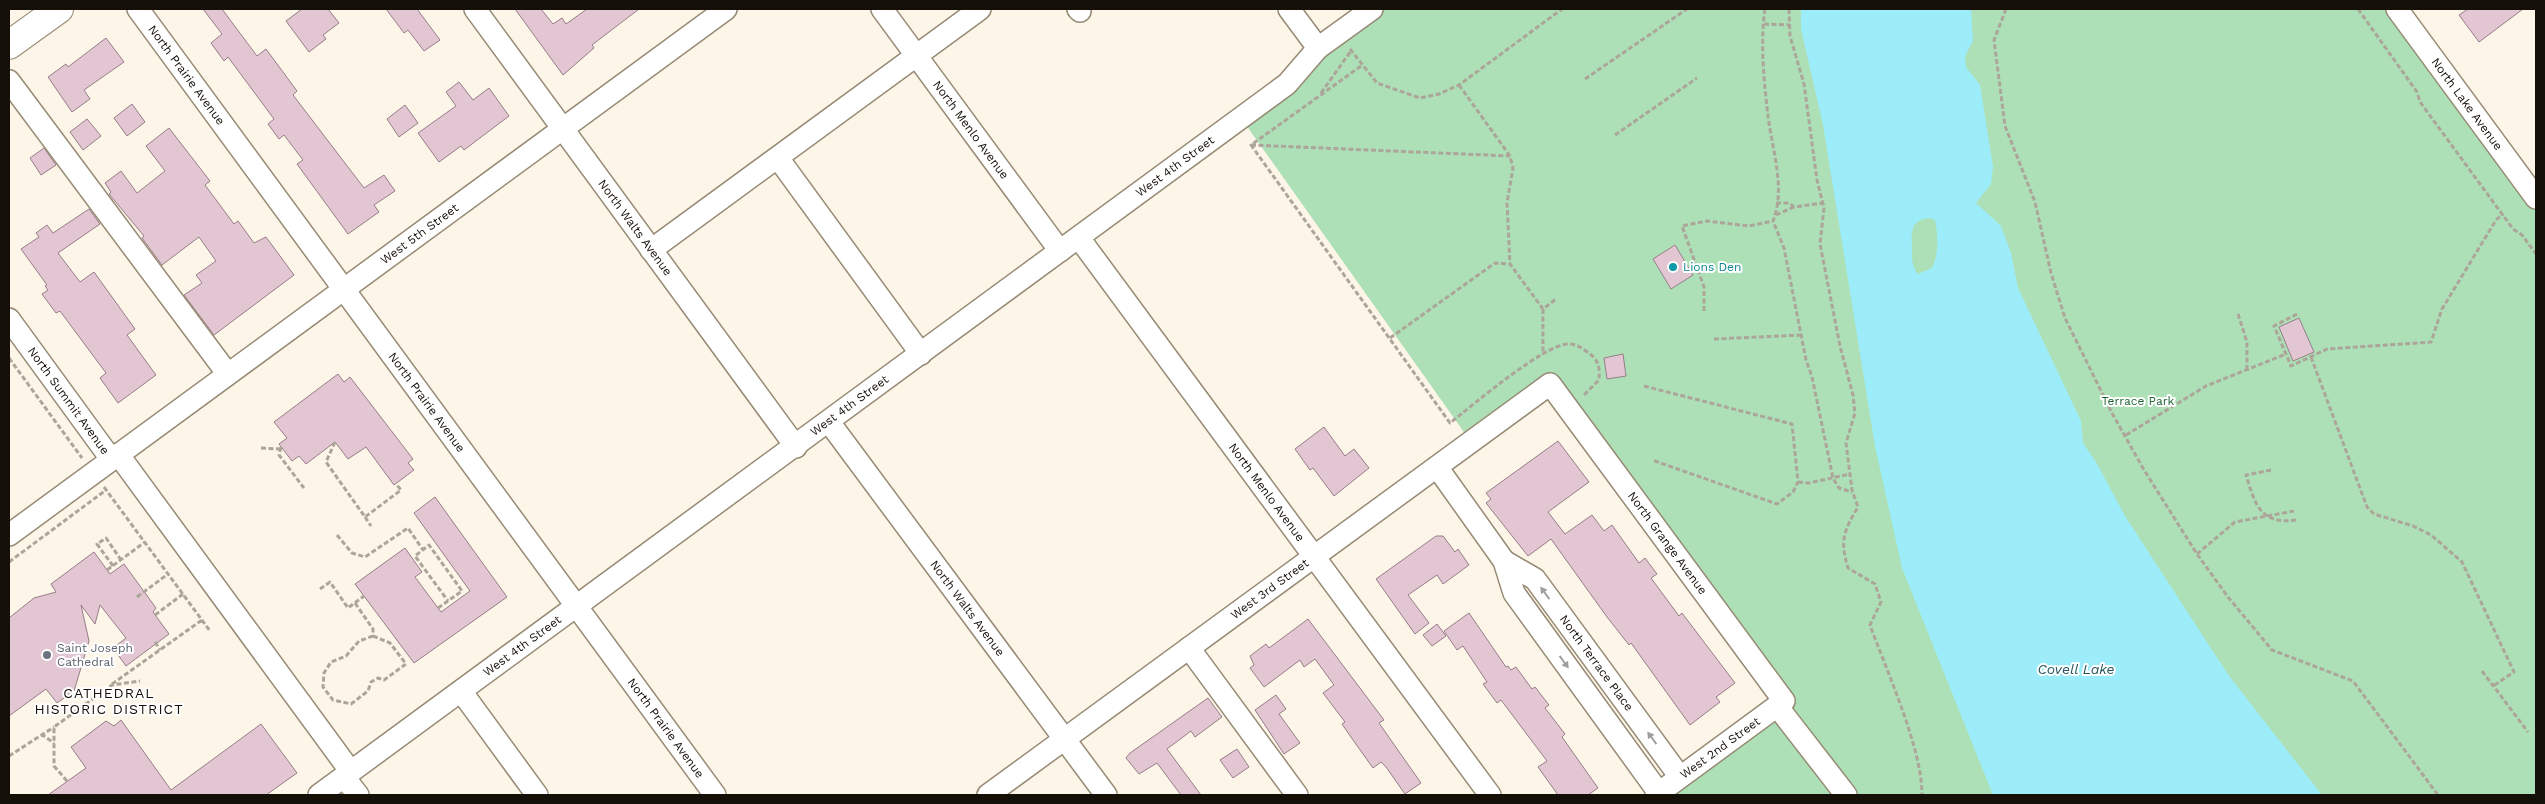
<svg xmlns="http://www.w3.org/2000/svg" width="2545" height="804" font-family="'Work Sans',sans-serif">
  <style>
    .green { fill: #ade0b7 }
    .water { fill: #9cecfa; fill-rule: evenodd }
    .building { fill: #e2c7d3; stroke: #967d89 }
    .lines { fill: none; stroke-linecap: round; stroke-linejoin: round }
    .minor-casing { stroke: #968a74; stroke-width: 24 }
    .major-casing { stroke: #968a74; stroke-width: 30 }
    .path { stroke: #aca599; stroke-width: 3; stroke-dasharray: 5 2.5; stroke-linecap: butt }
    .minor { stroke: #fff; stroke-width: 21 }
    .major { stroke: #fff; stroke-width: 28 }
    .oneway { fill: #a19f9c }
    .culture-dot { fill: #0f9aa8; stroke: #fff; stroke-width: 2 }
    .worship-dot { fill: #6b7280; stroke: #fff; stroke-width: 2 }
    .labels { text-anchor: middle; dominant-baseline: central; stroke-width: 4; stroke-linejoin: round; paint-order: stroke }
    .street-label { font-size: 12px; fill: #140f07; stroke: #fff }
    .culture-label { font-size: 12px; fill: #0d838f; stroke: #fff; text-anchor: start }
    .park-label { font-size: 12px; fill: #1f6737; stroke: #fff }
    .worship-label { font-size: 12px; fill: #5b616d; stroke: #fff; text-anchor: start }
    .water-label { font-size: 14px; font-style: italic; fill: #26555c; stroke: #fff }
    .neighbourhood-label { font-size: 14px; letter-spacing: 1px; fill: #140f07; stroke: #fff }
  </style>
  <rect width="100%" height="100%" fill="#fdf5e7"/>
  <path class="green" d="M 1374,9 L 2397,9 L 2536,200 L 2536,795 L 1655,795 L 1784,701 L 1550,384 L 1471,442 L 1241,118 Z"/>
  <path class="water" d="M 1801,9 L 1971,9 L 1973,41 L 1965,56 L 1966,67 L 1980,85 L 1993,167 L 1991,184 L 1976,203 L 2001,226 L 2011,253 L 2018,288 L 2081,421 L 2083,443 L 2096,462 L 2125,516 L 2229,676 L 2322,795 L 1993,795 L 1902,568 L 1875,446 L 1823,125 L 1801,29 ZM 1929,218 L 1935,220 C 1938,234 1939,255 1932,268 L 1918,274 C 1911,265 1912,258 1912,247 C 1911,232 1911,220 1929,218 Z"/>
  <path class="building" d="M 203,9 L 222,9 L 257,56 L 266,49 L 297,91 L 293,95 L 364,188 L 384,175 L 395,191 L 374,205 L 379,212 L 348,234 L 297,164 L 303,160 L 284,135 L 279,139 L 268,124 L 274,119 L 228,57 L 224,61 L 211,43 L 222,34 Z
    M 302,9 L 328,9 L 339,23 L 323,35 L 326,39 L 309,52 L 286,21 Z
    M 386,9 L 417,9 L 440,40 L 424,51 L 408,30 L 404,33 Z
    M 515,9 L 541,9 L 553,24 L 562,18 L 566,24 L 587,9 L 639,9 L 592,45 L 594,48 L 563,75 Z
    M 2468,9 L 2523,9 L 2479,42 L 2459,15 Z
    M 106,38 L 124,62 L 84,90 L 90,99 L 72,112 L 48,77 L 66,64 L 68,67 Z
    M 459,82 L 473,100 L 489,88 L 509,116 L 464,150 L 461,146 L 439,162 L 418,133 L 456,106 L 446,92 Z
    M 132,104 L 145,122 L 127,136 L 114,118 Z
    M 405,105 L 418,123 L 399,137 L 387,119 Z
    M 87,119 L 101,136 L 83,150 L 70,132 Z
    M 169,128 L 210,181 L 205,185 L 234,224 L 238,221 L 254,243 L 266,237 L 294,275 L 214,335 L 184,295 L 202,283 L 196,275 L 216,261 L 199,237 L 162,265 L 142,238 L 144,236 L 109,194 L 111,192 L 105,183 L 121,171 L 137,193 L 165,171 L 146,146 Z
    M 44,148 L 56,165 L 41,175 L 30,158 Z
    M 89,209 L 100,224 L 58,253 L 80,282 L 94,272 L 135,329 L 127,335 L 156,375 L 118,403 L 100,378 L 106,373 L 60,311 L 56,313 L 42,294 L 48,290 L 45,286 L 47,285 L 21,249 L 39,237 L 36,233 L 47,225 L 53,233 Z
    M 1675,245 L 1693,275 L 1671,289 L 1653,259 Z
    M 2299,318 L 2314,352 L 2293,361 L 2279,327 Z
    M 1623,354 L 1626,376 L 1607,379 L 1604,358 Z
    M 338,374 L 344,382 L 350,377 L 413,459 L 408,463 L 414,470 L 394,485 L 366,447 L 348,459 L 335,442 L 306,464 L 299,456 L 292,461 L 279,444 L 287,438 L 274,422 Z
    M 1324,427 L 1345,456 L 1354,449 L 1369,468 L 1334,496 L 1313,468 L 1310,470 L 1295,449 Z
    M 1558,441 L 1589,482 L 1548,512 L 1565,534 L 1592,515 L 1604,531 L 1612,525 L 1639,563 L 1645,558 L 1657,574 L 1651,578 L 1679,616 L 1682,613 L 1735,683 L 1716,697 L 1720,702 L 1690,725 L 1631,643 L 1629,645 L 1607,617 L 1551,539 L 1528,556 L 1486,503 L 1491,499 L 1486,493 Z
    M 435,497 L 507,597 L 414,663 L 355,584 L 405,548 L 422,572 L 415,577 L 441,612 L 470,591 L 414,513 Z
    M 1436,536 L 1443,536 L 1455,552 L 1458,549 L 1469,565 L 1443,584 L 1437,575 L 1408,595 L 1429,623 L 1415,634 L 1376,579 Z
    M 94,552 L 110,574 L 124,564 L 156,608 L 153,612 L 169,634 L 126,666 L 113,648 L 126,638 L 100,605 L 95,624 L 81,605 L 89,641 L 74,691 L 57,703 L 46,689 L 9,716 L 9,618 L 34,598 L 56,592 L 51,584 Z
    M 1469,613 L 1506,667 L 1508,666 L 1511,670 L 1516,667 L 1532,689 L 1535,687 L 1549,705 L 1545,708 L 1565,734 L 1562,737 L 1598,788 L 1588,795 L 1558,795 L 1538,767 L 1547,761 L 1501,700 L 1497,703 L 1483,684 L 1487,682 L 1463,646 L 1457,650 L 1444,631 Z
    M 1308,619 L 1384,720 L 1379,723 L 1421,783 L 1405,794 L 1386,767 L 1381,762 L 1373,768 L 1353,740 L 1342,724 L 1345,722 L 1323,693 L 1334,685 L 1315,659 L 1304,667 L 1300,660 L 1264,687 L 1250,668 L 1254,665 L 1250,656 L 1266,644 L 1269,648 Z
    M 1437,624 L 1446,636 L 1432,646 L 1423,635 Z
    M 1276,695 L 1286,709 L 1279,714 L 1300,743 L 1284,754 L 1255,710 Z
    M 1208,698 L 1222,717 L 1195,737 L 1191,731 L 1167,749 L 1201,795 L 1181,795 L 1157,763 L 1139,774 L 1126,758 L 1130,753 Z
    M 121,720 L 171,790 L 261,724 L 297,773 L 266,795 L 48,795 L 86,768 L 71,747 L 106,721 L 114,726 Z
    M 1237,749 L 1249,767 L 1233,778 L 1220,760 Z"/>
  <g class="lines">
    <defs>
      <g id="minor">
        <path id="s1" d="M 138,9 L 715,795"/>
        <path id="s2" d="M 475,9 L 796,447"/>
        <path id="s3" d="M 882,9 L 1060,251"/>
        <path d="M 1078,9 L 1080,11"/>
        <path d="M 1289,9 L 1318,48"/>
        <path id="s4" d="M 2397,9 L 2536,198"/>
        <path d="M 9,81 L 227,373"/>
        <path d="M 778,158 L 921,354"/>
        <path id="s5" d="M 1079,238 L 1490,795"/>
        <path d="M 651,250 L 980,9"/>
        <path id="s6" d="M 9,319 L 111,459"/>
        <path id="s7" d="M 829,422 L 1106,795"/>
        <path d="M 118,454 L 351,772"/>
        <path d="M 1437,467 L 1504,561 L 1514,593 L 1659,793"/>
        <path id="s8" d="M 9,535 L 726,9"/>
        <path id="s9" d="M 1504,561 L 1535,579 L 1680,777"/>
        <path d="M 1189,648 L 1297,795"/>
        <path d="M 461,691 L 537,795"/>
        <path d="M 1777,706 L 1846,795"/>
        <path d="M 344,777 L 358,795"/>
        <path id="s10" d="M 319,795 L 1287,84 L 1318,48 L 1372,9"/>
        <path id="s11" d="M 988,795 L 1550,384 L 1784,701 L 1656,795"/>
      </g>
      <path id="major" d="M 9,45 L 59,9"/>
    </defs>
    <use href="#minor" class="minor-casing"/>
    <use href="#major" class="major-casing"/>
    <path class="path" d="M 1765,9 C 1760,43 1764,82 1768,116 C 1772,149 1786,189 1773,221 L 1784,248 L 1806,360 L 1812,377 L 1833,478 L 1839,488 L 1852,492
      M 1789,9 L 1790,36 L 1804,84 L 1817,180 L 1824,208 L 1820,244 L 1840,346 L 1853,395 L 1855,413 L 1846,443 L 1852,490 L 1858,507 C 1843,532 1840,541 1848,568 L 1875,584 L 1881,602 L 1870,625 C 1887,672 1922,748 1922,795
      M 2006,9 L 1994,40 L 2005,126 L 2035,202 L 2051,273 L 2065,318 L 2112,413 L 2144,470 L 2197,554 L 2228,597 L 2272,650 L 2353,681 L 2438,795
      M 2358,9 L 2417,92 L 2420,102 L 2513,229 L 2522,235 L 2536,254
      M 1764,24 L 1790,25
      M 1350,49 L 1377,83 L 1420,98 L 1439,94 L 1459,85 L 1562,9
      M 1361,66 L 1251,145 L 1450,423 C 1473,405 1543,345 1568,344 C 1576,344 1580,347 1586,351 C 1598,359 1600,365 1599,380 L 1583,396
      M 1585,79 L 1687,9
      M 1459,85 L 1510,156 L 1513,168 L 1507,203 L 1510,264 L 1543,309 L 1556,299
      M 1321,93 L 1351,51
      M 1615,135 L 1697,78
      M 1251,145 L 1510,156
      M 1776,203 L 1789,203 L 1794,207 L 1823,203
      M 1776,215 L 1794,207
      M 1543,309 L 1543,353
      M 1704,311 L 1704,287 L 1682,226 L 1707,221 L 1749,226 L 1773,221
      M 2238,314 L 2247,342 L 2247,369
      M 2297,314 L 2274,326 L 2291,366 L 2327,349 L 2431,342 L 2442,309 L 2496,220 L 2503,214
      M 1390,338 L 1495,263 L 1510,264
      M 1714,339 L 1802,335
      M 2311,357 L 2367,507 L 2374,514 L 2413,526 L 2431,535 L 2462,562 L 2514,672 L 2493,686
      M 9,358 L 82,458
      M 1644,386 L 1792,424 L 1798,482 L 1793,492 L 1777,504 L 1652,460
      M 2126,435 L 2206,386 L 2286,354
      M 335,442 L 326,462 L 365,517 L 401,490 L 396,484
      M 281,447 L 279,455 L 304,488
      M 261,448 L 280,449
      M 2271,470 L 2246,475 C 2255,504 2260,525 2296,520
      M 1798,482 L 1809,483 L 1850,474
      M 104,487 L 210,631
      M 365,517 L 371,526
      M 337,535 L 352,553 L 365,557 L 408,528 L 423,550
      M 2197,554 L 2235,522 L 2294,511
      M 9,562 L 106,490
      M 113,566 L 97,544 L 106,538 L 121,560
      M 107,570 L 145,542
      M 320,589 L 330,582 L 348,608 L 364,596
      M 137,597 L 168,574
      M 355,603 L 373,629 L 373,636
      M 438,608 L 462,591 L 429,545 L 415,556 L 448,601
      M 155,615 L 183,594
      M 373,636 L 390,643 L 406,664 L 384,680 L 378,678 L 371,682 L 368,691 L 351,704 L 333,700 L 323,687 L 324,673 L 331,662 L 346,656 L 359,641 Z
      M 155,642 L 160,650
      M 2482,671 L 2528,732
      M 112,684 L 202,620
      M 41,734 L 54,743
      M 9,756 L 54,727
      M 67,781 L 54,766 L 54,727 L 112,685 L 140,681"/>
    <use href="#minor" class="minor"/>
    <use href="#major" class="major"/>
  </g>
  <defs><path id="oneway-solid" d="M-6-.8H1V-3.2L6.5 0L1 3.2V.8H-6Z" transform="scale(1.25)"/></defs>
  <g class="oneway">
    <use href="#oneway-solid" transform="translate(1545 593) rotate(-126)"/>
    <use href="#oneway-solid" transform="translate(1564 662) rotate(54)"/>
    <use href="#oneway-solid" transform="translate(1652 738) rotate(-126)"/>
  </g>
  <circle class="culture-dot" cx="1673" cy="267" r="5"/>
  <circle class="worship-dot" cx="47" cy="655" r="5"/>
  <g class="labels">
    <g class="street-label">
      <text stroke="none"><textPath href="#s1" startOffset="82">North Prairie Avenue</textPath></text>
      <text stroke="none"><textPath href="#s4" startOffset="118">North Lake Avenue</textPath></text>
      <text stroke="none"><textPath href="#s3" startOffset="150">North Menlo Avenue</textPath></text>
      <text stroke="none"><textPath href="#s10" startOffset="1062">West 4th Street</textPath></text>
      <text stroke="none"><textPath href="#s2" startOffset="271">North Walts Avenue</textPath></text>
      <text stroke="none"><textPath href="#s8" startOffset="509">West 5th Street</textPath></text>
      <text stroke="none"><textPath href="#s6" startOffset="101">North Summit Avenue</textPath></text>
      <text stroke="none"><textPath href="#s1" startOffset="488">North Prairie Avenue</textPath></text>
      <text stroke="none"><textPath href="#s10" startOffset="658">West 4th Street</textPath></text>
      <text stroke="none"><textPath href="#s5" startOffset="316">North Menlo Avenue</textPath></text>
      <text stroke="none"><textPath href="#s11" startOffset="894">North Grange Avenue</textPath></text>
      <text stroke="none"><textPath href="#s11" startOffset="349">West 3rd Street</textPath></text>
      <text stroke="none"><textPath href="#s7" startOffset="232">North Walts Avenue</textPath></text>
      <text stroke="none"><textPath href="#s10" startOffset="252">West 4th Street</textPath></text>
      <text stroke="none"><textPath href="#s9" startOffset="140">North Terrace Place</textPath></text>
      <text stroke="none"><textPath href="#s1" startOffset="892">North Prairie Avenue</textPath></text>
      <text transform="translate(1720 748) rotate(-36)">West 2nd Street</text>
    </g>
    <g class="culture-label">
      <text x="1683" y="267">Lions Den</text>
    </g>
    <g class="park-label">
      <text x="2138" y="401">Terrace Park</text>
    </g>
    <g class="worship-label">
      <text x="57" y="648">Saint Joseph<tspan x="57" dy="14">Cathedral</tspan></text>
    </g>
    <g class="water-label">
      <text x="2076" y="669">Covell Lake</text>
    </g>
    <g class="neighbourhood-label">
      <text x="109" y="693">CATHEDRAL<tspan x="109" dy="16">HISTORIC DISTRICT</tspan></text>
    </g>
  </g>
  <rect width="2545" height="804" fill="none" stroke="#140f07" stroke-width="20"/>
</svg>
